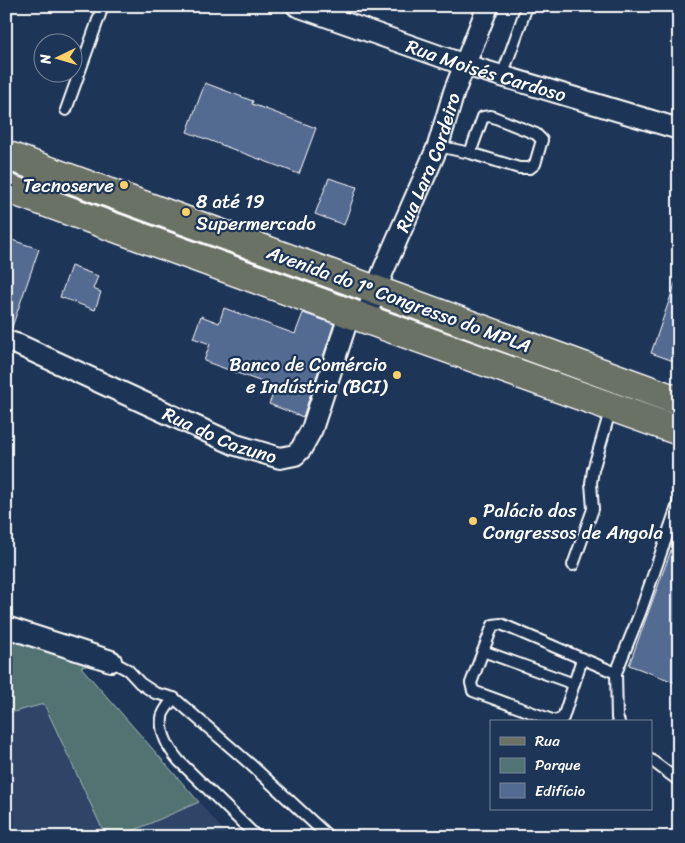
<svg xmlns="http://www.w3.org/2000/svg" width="685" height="843" font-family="Sriracha,sans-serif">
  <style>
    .built { fill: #2d4568 }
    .green { fill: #527373; stroke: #a8b9b9 }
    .building { fill: #536a91; stroke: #fff }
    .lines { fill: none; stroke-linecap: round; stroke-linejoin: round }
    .service-casing { stroke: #fff; stroke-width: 14 }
    .minor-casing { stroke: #fff; stroke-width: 24 }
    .primary-casing { stroke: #fff; stroke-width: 31 }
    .service { stroke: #1d3557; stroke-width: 10 }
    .minor { stroke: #1d3557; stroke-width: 20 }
    .primary { stroke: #6b7165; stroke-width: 28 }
    .poi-dot { fill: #ffd166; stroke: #1d3557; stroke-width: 2 }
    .labels { text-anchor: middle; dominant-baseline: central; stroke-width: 4.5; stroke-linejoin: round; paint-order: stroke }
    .street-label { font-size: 19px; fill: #fff; stroke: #1d3557 }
    .poi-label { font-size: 19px; fill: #fff; stroke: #1d3557; text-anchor: end }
  </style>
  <rect width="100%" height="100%" fill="#1d3557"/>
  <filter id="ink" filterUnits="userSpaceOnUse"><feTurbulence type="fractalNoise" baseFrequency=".02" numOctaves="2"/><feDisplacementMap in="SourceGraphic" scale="10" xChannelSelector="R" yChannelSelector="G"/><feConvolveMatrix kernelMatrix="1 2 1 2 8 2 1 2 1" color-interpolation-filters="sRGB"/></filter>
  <g filter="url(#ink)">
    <path class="built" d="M 43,704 L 106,837 L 6,837 L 6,714 Z
      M 199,802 L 229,837 L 119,837 Z"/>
    <path class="green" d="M 6,627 L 111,661 L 81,667 L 199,802 L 119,837 L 106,837 L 44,704 L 6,714 Z"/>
    <path class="building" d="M 205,83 L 253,101 L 252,104 L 316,128 L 299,174 L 187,132 Z
      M 329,178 L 357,187 L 344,225 L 315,214 Z
      M 6,238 L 39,249 L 11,330 L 6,329 Z
      M 71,266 L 98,276 L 93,289 L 101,292 L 95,310 L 60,297 Z
      M 676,281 L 679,281 L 679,363 L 651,353 Z
      M 224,308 L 295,334 L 303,313 L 334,324 L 303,417 L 269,404 L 276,387 L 204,361 L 210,344 L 193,338 L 201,316 L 219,323 Z
      M 677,534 L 679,534 L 679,684 L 629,665 Z"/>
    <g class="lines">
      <defs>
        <path id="service" d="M 502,76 L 527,6
          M 66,110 L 103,6
          M 438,146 L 470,153 L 519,168 L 530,168 L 535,164 L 542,140 L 536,134 L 491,116 L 483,117 L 470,153
          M 573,565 L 593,509 L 591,483 L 593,470 L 611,408
          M 483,651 L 574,684
          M 582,659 L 563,718 L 555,721 L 473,691 L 471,683 L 493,625 L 501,624 L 616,673
          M 111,661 L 128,670 L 140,683 L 155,693 L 174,698 L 250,764 L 329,837
          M 174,698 C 170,703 162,712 162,718 C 160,734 169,749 179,761 L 257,837
          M 619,722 L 617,718 L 616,673 L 640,613 L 679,501
          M 651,760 L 679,781"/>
        <g id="minor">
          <path id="s1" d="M 297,6 L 465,65 L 679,129"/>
          <path id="s2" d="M 365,318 L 384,269 L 438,146 L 454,92 L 488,6"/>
          <path id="s3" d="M 6,341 L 19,345 L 236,445 L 280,458 L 295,455 L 301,449 L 312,429 L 350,312"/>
          <path d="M 6,627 L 111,661"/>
        </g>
        <path id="primary" d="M 6,155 L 679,401
          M 6,188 L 390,328 L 679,431"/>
      </defs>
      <use href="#service" class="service-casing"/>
      <use href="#minor" class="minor-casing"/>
      <use href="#primary" class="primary-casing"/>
      <use href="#service" class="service"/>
      <use href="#minor" class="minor"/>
      <use href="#primary" class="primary"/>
    </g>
  </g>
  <g class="poi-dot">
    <circle cx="124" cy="185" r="5"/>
    <circle cx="186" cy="212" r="5"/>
    <circle cx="397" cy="375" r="5"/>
    <circle cx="473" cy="521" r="5"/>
  </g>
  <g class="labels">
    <g class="street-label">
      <text stroke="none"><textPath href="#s1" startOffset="200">Rua Moisés Cardoso</textPath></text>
      <text stroke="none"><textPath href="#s2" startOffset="168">Rua Lara Cordeiro</textPath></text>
      <text transform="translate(399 299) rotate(20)">Avenida do 1º Congresso do MPLA</text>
      <text stroke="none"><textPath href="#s3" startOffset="234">Rua do Cazuno</textPath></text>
    </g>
    <g class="poi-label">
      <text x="114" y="185">Tecnoserve</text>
      <text x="196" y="201" text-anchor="start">8 até 19<tspan x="196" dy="22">Supermercado</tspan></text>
      <text x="387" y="364">Banco de Comércio<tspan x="387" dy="22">e Indústria (BCI)</tspan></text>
      <text x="483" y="510" text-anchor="start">Palácio dos<tspan x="483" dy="22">Congressos de Angola</tspan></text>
    </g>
  </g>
  <rect width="685" height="843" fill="none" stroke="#1d3557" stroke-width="25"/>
  <rect x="12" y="12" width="660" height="818" fill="none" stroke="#fff" stroke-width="2" filter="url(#ink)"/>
  <rect x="490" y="720" width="162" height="90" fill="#1d3557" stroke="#77869a"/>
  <rect x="500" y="737" width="25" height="8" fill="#6b7165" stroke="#77869a"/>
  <text x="535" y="746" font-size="15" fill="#ffffff">Rua</text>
  <rect x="500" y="758" width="25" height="15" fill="#527373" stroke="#77869a"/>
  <text x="535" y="770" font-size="15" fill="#ffffff">Parque</text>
  <rect x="500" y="783" width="25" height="15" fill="#536a91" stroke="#77869a"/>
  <text x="535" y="796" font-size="15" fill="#ffffff">Edifício</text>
  <g transform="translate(58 58) rotate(265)"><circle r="24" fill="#1d3557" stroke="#77869a"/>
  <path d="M0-4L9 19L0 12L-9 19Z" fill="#ffd166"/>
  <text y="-8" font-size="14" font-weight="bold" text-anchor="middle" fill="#ffffff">N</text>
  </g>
</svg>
